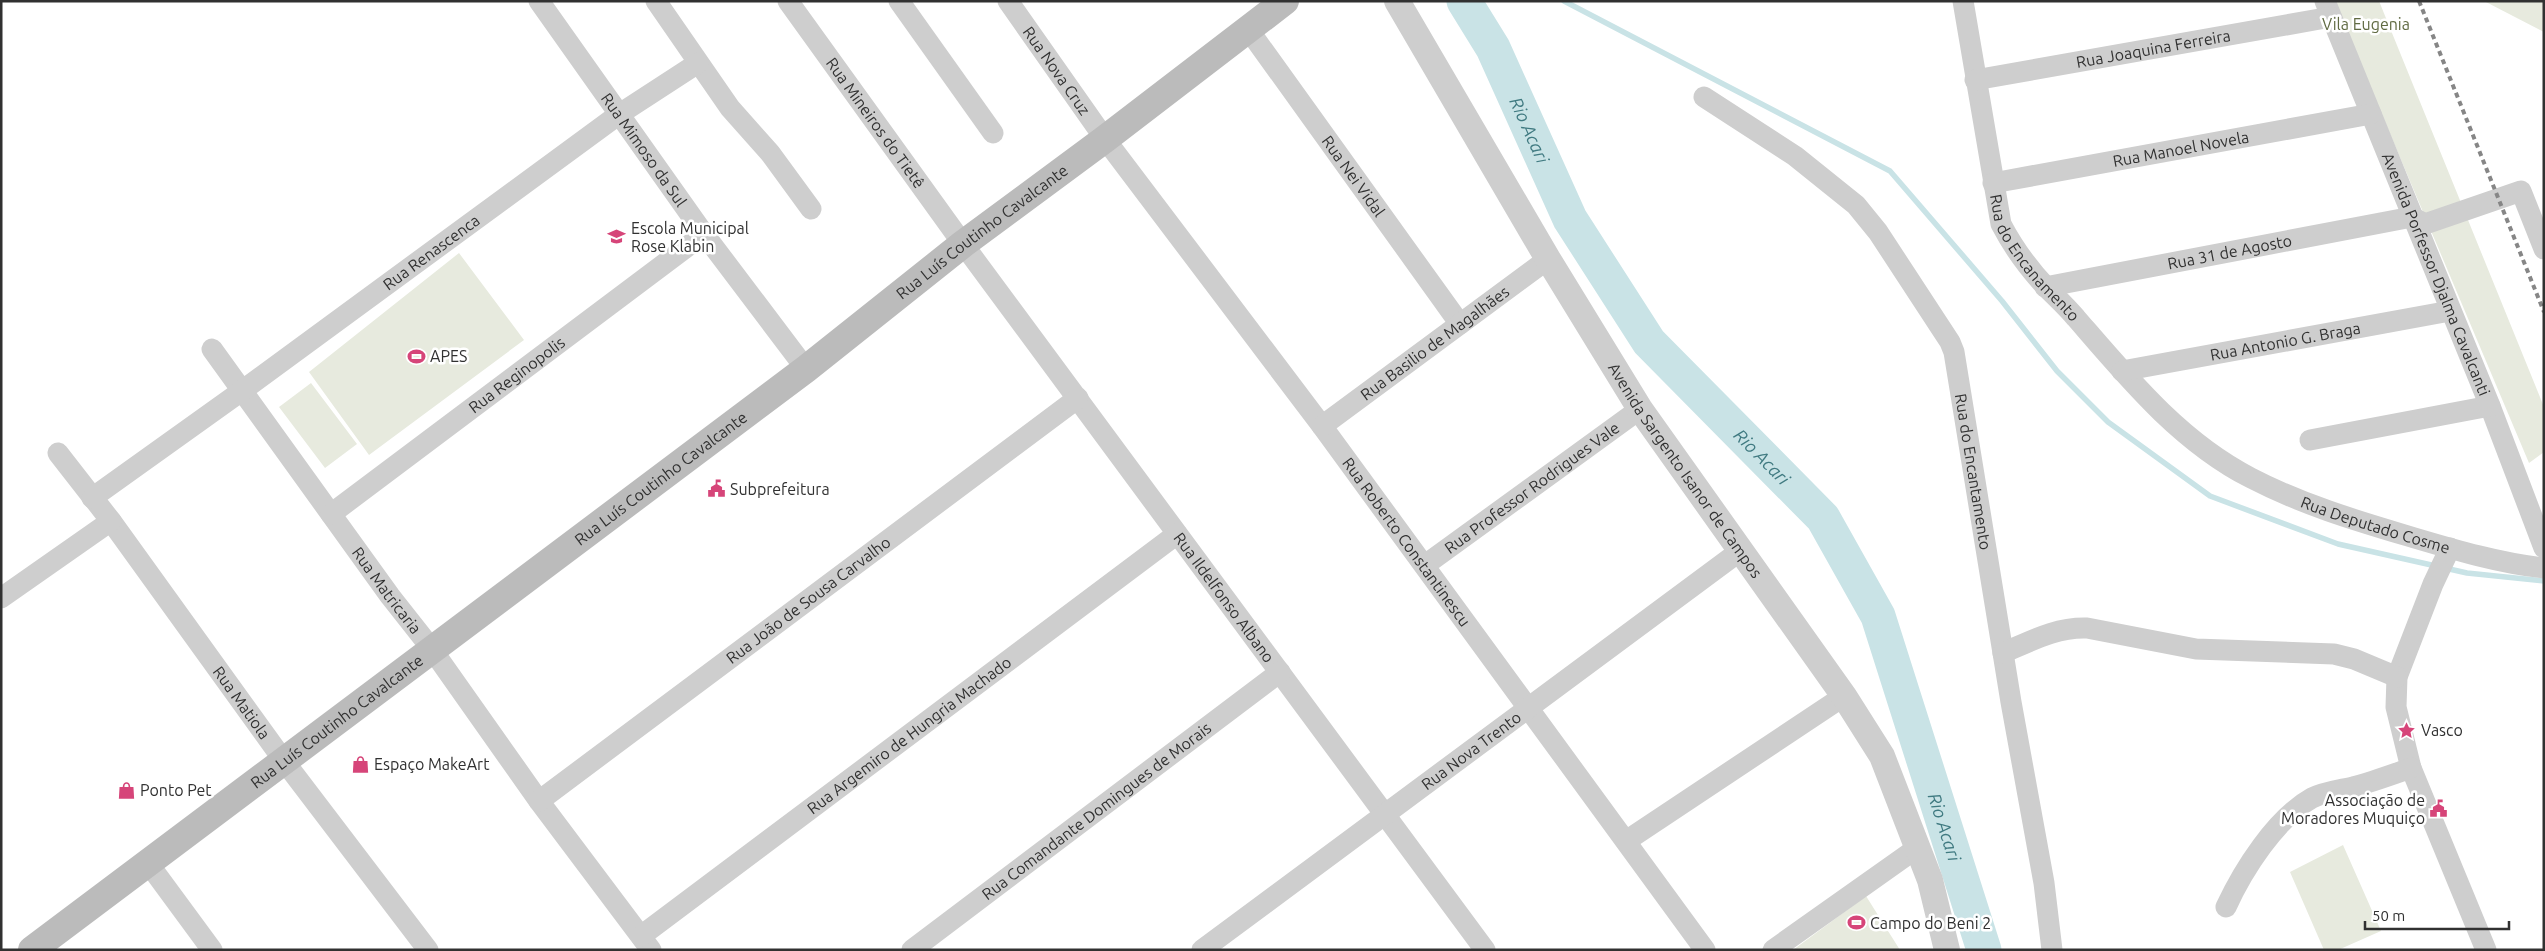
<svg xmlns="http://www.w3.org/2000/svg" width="2545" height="951" font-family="Ubuntu,sans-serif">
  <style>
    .green { fill: #e7eade }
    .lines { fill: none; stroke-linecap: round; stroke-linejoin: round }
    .stream { stroke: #c9e3e6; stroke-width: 5.5 }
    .river { stroke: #c9e3e6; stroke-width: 35 }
    .minor { stroke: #cecece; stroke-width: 21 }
    .tertiary { stroke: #cecece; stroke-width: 26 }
    .secondary { stroke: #bbb; stroke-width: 28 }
    .rail { stroke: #868686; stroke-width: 4; stroke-dasharray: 5 4; stroke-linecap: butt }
    .labels { text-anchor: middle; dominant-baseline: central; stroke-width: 5; stroke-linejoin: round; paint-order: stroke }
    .park-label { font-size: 16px; fill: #606a42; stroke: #fff }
    .street-label { font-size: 16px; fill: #313131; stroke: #fff }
    .poi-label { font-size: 16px; fill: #313131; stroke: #fff; text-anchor: start }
    .water-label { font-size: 18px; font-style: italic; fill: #407a81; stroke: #fff }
  </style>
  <rect width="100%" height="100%" fill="#fff"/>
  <path class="green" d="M 2334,1 L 2379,1 L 2544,407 L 2544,452 L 2529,463 Z
    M 2484,1 L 2544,1 L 2544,32 Z
    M 459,253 L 524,340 L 369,455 L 309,372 Z
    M 311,383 L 357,444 L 325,468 L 279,407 Z
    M 2343,845 L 2381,931 L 2338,950 L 2324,950 L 2290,872 Z
    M 1866,896 L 1900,950 L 1793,950 Z"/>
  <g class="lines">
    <path class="stream" d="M 1564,1 L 1890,171 L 2002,301 L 2057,371 L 2108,422 L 2210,496 L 2338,544 L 2467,573 L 2544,581"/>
    <path class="river" id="s1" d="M 1464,1 L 1493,48 L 1570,219 L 1649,342 L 1823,518 L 1878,616 L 1984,950"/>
    <g class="minor">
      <path id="s2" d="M 539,1 L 704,234 L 806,369"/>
      <path d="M 656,1 L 730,108 L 770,153 L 811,209"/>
      <path id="s3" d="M 788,1 L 963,244 L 1485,950"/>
      <path d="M 899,1 L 993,133"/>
      <path id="s4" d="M 1008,1 L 1105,139 L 1322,426 L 1705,950"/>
      <path id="s5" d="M 1963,1 L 2001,224 C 2013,247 2029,269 2047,288 C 2057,298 2067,307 2076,318 C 2127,377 2180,442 2251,478 C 2301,504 2354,520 2408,536 C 2452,549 2498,563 2544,568"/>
      <path id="s6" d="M 2325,1 L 2490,406 L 2544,548"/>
      <path id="s7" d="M 1248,29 L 1460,324"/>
      <path id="s8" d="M 1975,80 L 2331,17"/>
      <path id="s9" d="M 1704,97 L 1795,156 L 1856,205 L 1878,232 L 1950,342 L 1954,352 L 2011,702 L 2044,883 L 2052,950"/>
      <path id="s10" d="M 1993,183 L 2371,114"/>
      <path id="s11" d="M 2045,287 L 2412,217 L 2425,224 L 2521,191 L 2544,249"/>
      <path id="s12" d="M 212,349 L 390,596 L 431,648 L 539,801 L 651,950"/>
      <path id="s13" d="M 2122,371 L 2450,311"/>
      <path id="s14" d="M 1322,426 L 1548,259"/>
      <path d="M 2310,440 L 2490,406"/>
      <path id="s15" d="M 58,453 L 111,521 L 284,761 L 428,950"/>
      <path id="s16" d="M 92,498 L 243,390 L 618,115 L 698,63"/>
      <path id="s17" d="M 331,514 L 704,234"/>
      <path d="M 2450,548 L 2433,584 L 2397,677 L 2396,707 L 2411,768 L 2486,950"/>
      <path id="s18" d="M 1425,565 L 1640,409"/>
      <path d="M 1,598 L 111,521"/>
      <path d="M 2003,653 C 2031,641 2056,627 2087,628 L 2196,649 L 2334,654 L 2354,659 L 2397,677"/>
      <path id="s19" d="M 539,801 L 1078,398"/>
      <path d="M 1626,841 L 1844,696"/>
      <path d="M 148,863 L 212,950"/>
      <path d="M 2226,907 C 2243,870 2276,818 2312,798 C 2324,792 2340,790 2353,787 C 2372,782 2391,775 2411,768"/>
      <path id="s20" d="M 641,936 L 1177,534"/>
      <path id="s21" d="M 912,950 L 1280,672"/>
      <path id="s22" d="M 1202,950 L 1740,551"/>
      <path d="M 1773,950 L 1917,848"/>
    </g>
    <path class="tertiary" id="s23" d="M 1397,1 L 1548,259 L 1640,409 L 1844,696 L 1882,756 L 1930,880 L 1947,950"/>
    <path class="secondary" id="s24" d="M 32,950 L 806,369 L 963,244 L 1105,139 L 1285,1"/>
    <path class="rail" d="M 2419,1 L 2544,312"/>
  </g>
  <defs>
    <symbol id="school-bare" viewBox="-9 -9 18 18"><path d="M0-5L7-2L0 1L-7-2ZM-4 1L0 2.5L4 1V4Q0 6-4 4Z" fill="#d64579" stroke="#fff" stroke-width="2.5" paint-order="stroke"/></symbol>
    <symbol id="stadium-bare" viewBox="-9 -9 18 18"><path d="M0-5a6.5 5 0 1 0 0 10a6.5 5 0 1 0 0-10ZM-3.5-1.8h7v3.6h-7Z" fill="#d64579" stroke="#fff" stroke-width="2.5" paint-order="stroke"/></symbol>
    <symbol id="civic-bare" viewBox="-9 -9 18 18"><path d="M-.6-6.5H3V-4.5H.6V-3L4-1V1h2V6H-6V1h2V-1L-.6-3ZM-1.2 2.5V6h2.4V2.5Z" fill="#d64579" stroke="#fff" stroke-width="2.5" paint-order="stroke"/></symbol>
    <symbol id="sight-bare" viewBox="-9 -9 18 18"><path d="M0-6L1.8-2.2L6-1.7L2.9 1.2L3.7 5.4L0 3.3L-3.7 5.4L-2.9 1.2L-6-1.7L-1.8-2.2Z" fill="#d64579" stroke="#fff" stroke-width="2.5" paint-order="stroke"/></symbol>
    <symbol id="shop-bare" viewBox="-9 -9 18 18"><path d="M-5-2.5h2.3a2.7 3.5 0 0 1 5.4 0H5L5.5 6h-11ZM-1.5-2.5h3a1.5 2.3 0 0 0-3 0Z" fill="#d64579" stroke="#fff" stroke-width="2.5" paint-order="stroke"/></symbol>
  </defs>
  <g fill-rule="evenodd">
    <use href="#school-bare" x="604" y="224" width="25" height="25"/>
    <use href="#stadium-bare" x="404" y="344" width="25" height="25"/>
    <use href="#civic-bare" x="704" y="476" width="25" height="25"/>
    <use href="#sight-bare" x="2394" y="718" width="25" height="25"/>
    <use href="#shop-bare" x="348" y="752" width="25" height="25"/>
    <use href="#shop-bare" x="114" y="778" width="25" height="25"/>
    <use href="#civic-bare" x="2426" y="796" width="25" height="25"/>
    <use href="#stadium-bare" x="1844" y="910" width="25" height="25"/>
  </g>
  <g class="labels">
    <g class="park-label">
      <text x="2366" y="24">Vila Eugenia</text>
    </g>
    <g class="street-label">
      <text stroke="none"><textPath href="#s8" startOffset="181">Rua Joaquina Ferreira</textPath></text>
      <text stroke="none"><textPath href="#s4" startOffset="85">Rua Nova Cruz</textPath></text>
      <text stroke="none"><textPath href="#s3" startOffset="150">Rua Mineiros do Tietê</textPath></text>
      <text stroke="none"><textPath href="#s10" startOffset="191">Rua Manoel Novela</textPath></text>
      <text stroke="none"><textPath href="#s2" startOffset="182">Rua Mimoso da Sul</textPath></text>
      <text stroke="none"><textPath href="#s7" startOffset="181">Rua Nei Vidal</textPath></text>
      <text stroke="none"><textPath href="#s24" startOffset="1191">Rua Luís Coutinho Cavalcante</textPath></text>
      <text stroke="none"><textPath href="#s11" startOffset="188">Rua 31 de Agosto</textPath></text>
      <text stroke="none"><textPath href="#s16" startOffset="419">Rua Renascenca</textPath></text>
      <text stroke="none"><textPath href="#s5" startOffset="272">Rua do Encanamento</textPath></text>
      <text stroke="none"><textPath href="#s6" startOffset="295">Avenida Porfessor Djalma Cavalcanti</textPath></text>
      <text stroke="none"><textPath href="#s13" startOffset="166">Rua Antonio G. Braga</textPath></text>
      <text stroke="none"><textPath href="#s14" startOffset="140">Rua Basilio de Magalhães</textPath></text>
      <text stroke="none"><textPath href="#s17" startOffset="232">Rua Reginopolis</textPath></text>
      <text stroke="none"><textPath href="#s23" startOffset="551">Avenida Sargento Isanor de Campos</textPath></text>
      <text stroke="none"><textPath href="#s9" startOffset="485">Rua do Encantamento</textPath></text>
      <text stroke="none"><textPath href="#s24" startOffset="786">Rua Luís Coutinho Cavalcante</textPath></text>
      <text stroke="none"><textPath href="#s18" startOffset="132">Rua Professor Rodrigues Vale</textPath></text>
      <text stroke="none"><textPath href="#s5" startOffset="719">Rua Deputado Cosme</textPath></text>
      <text stroke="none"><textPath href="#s4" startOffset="672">Rua Roberto Constantinescu</textPath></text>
      <text stroke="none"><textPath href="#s12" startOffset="298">Rua Matricaria</textPath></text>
      <text stroke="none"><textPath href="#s3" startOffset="739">Rua Ildelfonso Albano</textPath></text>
      <text stroke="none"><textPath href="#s19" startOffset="336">Rua João de Sousa Carvalho</textPath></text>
      <text stroke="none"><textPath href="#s15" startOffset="310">Rua Matiola</textPath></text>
      <text stroke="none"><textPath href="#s24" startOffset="381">Rua Luís Coutinho Cavalcante</textPath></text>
      <text stroke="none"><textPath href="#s20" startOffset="335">Rua Argemiro de Hungria Machado</textPath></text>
      <text stroke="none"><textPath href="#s22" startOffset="335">Rua Nova Trento</textPath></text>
      <text stroke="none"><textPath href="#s21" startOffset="231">Rua Comandante Domingues de Morais</textPath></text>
    </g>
    <g class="poi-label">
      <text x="631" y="228">Escola Municipal<tspan x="631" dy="18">Rose Klabin</tspan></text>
      <text x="430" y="356">APES</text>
      <text x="730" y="489">Subprefeitura</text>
      <text x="2421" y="730">Vasco</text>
      <text x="374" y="764">Espaço MakeArt</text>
      <text x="140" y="790">Ponto Pet</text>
      <text x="2425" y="800" text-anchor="end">Associação de<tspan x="2425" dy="18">Moradores Muquiço</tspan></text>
      <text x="1870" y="923">Campo do Beni 2</text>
    </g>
    <g class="water-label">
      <text stroke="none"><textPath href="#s1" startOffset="145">Rio Acari</textPath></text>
      <text stroke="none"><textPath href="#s1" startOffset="550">Rio Acari</textPath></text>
      <text stroke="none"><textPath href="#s1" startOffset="970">Rio Acari</textPath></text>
    </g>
  </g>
  <rect width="2545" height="951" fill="none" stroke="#313131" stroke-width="5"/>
  <path d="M2365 921v8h144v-8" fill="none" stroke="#313131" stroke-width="2.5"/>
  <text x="2372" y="921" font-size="15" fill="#313131" stroke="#ffffff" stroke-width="4" paint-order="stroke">50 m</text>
</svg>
